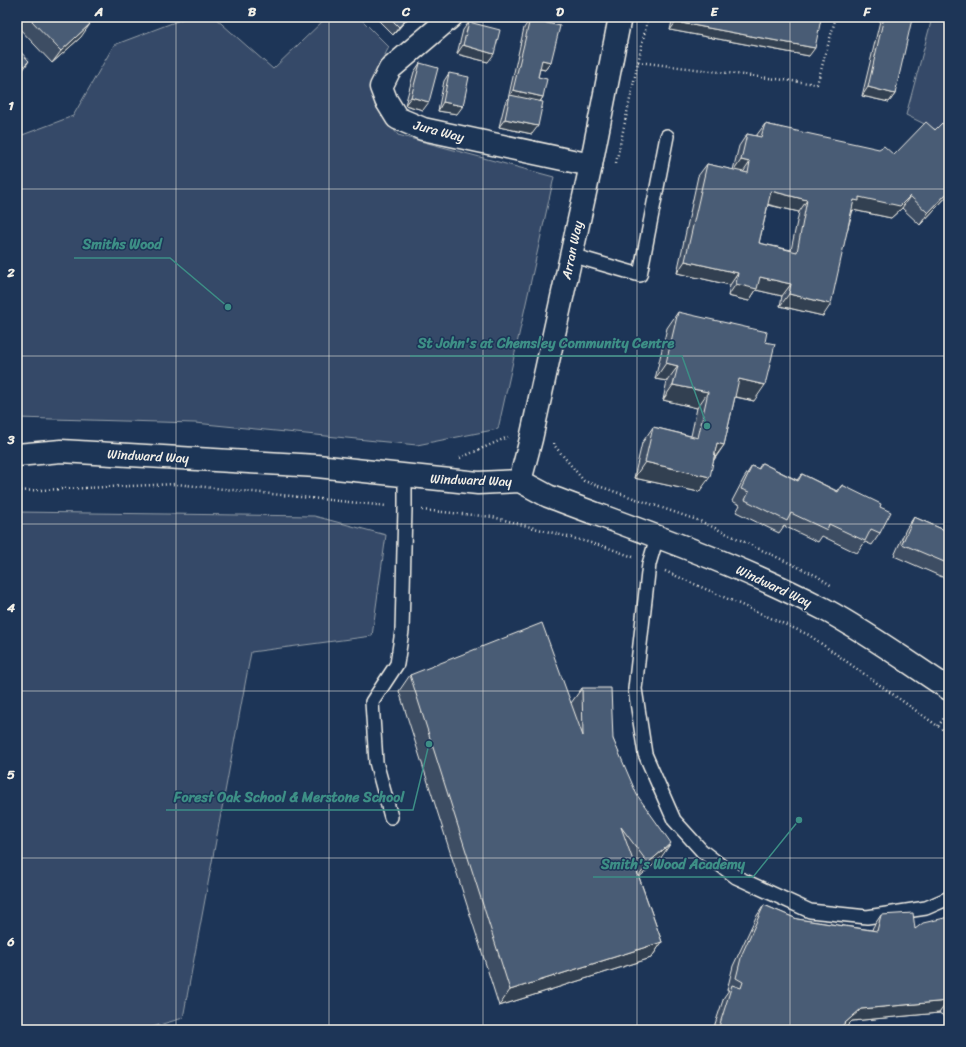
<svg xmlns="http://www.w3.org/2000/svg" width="966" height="1047" font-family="Sriracha,sans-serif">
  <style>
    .green { fill: #354a67; stroke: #949ea8 }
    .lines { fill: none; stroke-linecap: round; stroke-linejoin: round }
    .service-casing { stroke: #f4f1e8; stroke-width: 16 }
    .minor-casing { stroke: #f4f1e8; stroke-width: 25 }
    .tertiary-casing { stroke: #f4f1e8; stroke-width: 25 }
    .path { stroke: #f4f1e8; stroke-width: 2.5; stroke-dasharray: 1 3; stroke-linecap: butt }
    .service { stroke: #1d3557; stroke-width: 13 }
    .minor { stroke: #1d3557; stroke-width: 22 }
    .tertiary { stroke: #1d3557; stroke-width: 22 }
    .wall { fill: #3e4e64; stroke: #f4f1e8; fill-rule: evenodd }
    .shaded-wall { fill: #324051; stroke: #f4f1e8 }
    .building { fill: #485b74; stroke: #f4f1e8; fill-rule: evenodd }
    .grid { fill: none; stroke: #f4f1e8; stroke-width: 1; stroke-opacity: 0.55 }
    .labels { text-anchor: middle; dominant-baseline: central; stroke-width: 3; stroke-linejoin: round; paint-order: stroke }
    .street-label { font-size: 13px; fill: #f4f1e8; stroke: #1d3557 }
    .leader { fill: none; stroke: #3d8f86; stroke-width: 1.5 }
    .callout-dot { fill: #3d8f86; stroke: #1d3557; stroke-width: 1.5 }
    .callout-label { font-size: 14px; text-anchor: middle; font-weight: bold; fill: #3d8f86; stroke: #1d3557; stroke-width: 3; stroke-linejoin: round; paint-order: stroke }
    .neatline { fill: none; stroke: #f4f1e8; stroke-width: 1.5 }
    .grid-label { font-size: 13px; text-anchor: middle; font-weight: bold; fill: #f4f1e8 }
  </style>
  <rect width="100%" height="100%" fill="#1d3557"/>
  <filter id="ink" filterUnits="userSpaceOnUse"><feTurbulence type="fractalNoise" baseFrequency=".025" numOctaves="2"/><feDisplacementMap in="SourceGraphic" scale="8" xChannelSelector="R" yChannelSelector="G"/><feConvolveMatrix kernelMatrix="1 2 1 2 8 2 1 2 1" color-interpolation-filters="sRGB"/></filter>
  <g filter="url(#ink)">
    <path class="green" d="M 188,17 L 214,17 L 273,69 L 327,17 L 359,17 L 389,47 L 374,76 L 375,106 L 398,135 L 554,177 L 498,429 L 417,445 L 195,423 L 17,418 L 17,137 L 73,116 L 114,45 Z
      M 936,17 L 949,17 L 949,136 L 906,115 L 931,22 Z
      M 17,512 L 314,516 L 386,535 L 372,636 L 251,652 L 183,1018 L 142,1030 L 17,1030 Z"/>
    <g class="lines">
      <defs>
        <path id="service" d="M 571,255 L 640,275 L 667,136
          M 657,537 L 649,564 L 635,689 L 645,754 L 674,820 L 702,851 L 736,877 L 810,911 L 867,917 L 926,908 L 949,898
          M 391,817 L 376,762 L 372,702 L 397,664 L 402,631 L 405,508 L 405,476"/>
        <path id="minor" d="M 451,17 L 390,69 L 381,87 L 386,100 L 397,118 L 423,129 L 591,165"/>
        <path id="tertiary" d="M 17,455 L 61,451 L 317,466 L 478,483 L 520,481 L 548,496 C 641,531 736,563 824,609 C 868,633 908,662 949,689
          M 520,481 L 531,439 L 591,165 L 620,17"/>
      </defs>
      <use href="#service" class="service-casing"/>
      <use href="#minor" class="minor-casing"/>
      <use href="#tertiary" class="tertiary-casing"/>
      <path class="path" d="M 638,62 L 817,84 L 836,17
        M 616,163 L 648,17
        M 554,443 L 554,445 L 584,481 L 700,521 L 817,576 L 832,586
        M 460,458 L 508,437
        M 17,491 L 176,484 L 387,506
        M 422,510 L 493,517 L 606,547 L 633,557
        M 665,571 L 809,635 L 949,734
        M 938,726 L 949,712"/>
      <use href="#service" class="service"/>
      <use href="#minor" class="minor"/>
      <use href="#tertiary" class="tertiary"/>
    </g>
    <path class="wall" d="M 17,17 L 84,17 L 83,18 L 81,37 L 52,63 L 17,26 Z
      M 375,17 L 409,17 L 393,35 Z
      M 673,17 L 810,17 L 809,56 L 670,30 Z
      M 883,17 L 903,17 L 895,94 L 889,102 L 862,96 L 880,21 Z
      M 530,19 L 551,62 L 545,70 L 540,69 L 538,77 L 543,97 L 540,102 L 532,134 L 499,127 L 505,103 L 508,99 L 524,28 Z
      M 469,22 L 488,62 L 457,54 L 463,30 Z
      M 420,63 L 423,110 L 405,105 L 414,72 Z
      M 449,73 L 457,114 L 438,111 L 444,81 Z
      M 765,124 L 894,155 L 949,194 L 920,225 L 902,208 L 891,218 L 853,210 L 823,316 L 780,306 L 782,296 L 756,290 L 749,301 L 728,296 L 730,285 L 677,273 L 698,176 L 707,164 L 733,170 L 739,146 L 747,134 L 756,136 ZM 768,205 L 799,212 L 791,250 L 759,243 Z
      M 678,312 L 754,401 L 735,397 L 724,445 L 714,460 L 699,492 L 634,478 L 642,443 L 653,427 L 691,436 L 697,408 L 663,400 L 667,381 L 655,379 L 667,328 Z
      M 762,463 L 797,480 L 802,474 L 837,491 L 842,485 L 880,507 L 880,533 L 872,545 L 865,542 L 857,553 L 822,536 L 818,542 L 784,526 L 779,533 L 736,512 L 740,505 L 732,501 L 744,478 L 752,466 L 758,469 Z
      M 914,517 L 949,532 L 949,580 L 894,556 L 906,529 Z
      M 410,675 L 571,703 L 582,688 L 613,739 L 660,859 L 639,877 L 662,942 L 651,958 L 499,1006 L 399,691 Z
      M 764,905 L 797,919 L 872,930 L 873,927 L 881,915 L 915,929 L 949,917 L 949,1019 L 939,1013 L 852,1021 L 843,1030 L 713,1030 L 724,997 L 729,990 L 727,990 L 733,966 L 756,917 Z"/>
    <path class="shaded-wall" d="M 408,17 L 409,17 L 393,35 L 399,27 Z
      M 676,22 L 815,48 L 809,56 L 670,30 Z
      M 90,24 L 81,37 L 52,63 L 61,51 Z
      M 463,45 L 494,54 L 488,62 L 457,54 Z
      M 542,60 L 551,62 L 545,70 L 537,68 Z
      M 29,61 L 21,73 L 17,77 L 17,73 Z
      M 868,87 L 895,94 L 889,102 L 862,96 Z
      M 513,90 L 543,97 L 537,106 L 510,95 L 508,99 Z
      M 411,97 L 429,102 L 423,110 L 405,105 Z
      M 443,102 L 463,106 L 457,114 L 438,111 Z
      M 505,119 L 538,126 L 532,134 L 499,127 Z
      M 741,160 L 750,162 L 742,174 L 733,172 Z
      M 771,191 L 807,200 L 799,212 L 762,203 Z
      M 949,191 L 949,194 L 920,225 L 928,213 Z
      M 910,196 L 902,208 L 891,218 L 853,210 L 850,213 L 854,200 L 859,197 Z
      M 685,261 L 738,273 L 730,285 L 677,273 Z
      M 760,277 L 791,284 L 782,296 L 756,290 L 749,301 L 728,296 L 736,284 Z
      M 789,294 L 831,304 L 823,316 L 780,306 Z
      M 666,363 L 678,366 L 667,381 L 655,379 Z
      M 739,379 L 765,385 L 754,401 L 728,395 Z
      M 673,385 L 708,392 L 697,408 L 663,400 Z
      M 717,443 L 724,445 L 713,460 Z
      M 645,462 L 710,477 L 699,492 L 634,478 Z
      M 671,843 L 660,859 L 637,879 L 648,863 Z
      M 662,942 L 651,958 L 499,1006 L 510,990 Z
      M 948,1001 L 939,1013 L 852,1021 L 843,1030 L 837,1030 L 861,1009 Z"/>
    <path class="building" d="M 28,17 L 83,17 L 90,24 L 61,51 Z
      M 389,17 L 408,17 L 399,27 Z
      M 677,17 L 810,17 L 821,19 L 815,48 L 676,22 Z
      M 884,17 L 903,17 L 912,19 L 895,94 L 868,87 Z
      M 530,19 L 560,26 L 551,62 L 542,60 L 538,77 L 547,79 L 543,97 L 513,90 Z
      M 469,22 L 500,30 L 494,54 L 463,45 Z
      M 17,48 L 29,61 L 17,73 Z
      M 420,63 L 438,68 L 429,102 L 411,97 Z
      M 449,73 L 469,77 L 463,106 L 443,102 Z
      M 510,95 L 543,102 L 538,126 L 505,119 Z
      M 926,122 L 935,130 L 942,123 L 949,129 L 949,191 L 928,213 L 910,196 L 900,206 L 859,197 L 859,201 L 854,200 L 831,304 L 789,294 L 791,284 L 760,277 L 757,289 L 736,284 L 738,273 L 685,261 L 707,164 L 748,173 L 750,162 L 741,160 L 747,134 L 761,137 L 765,124 L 879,149 L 884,146 L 894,155 ZM 771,191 L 807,200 L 797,252 L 759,243 Z
      M 678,312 L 767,332 L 765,342 L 775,344 L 765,385 L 739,379 L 724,445 L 717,443 L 710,477 L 645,462 L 653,427 L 698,438 L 708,392 L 673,385 L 678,366 L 666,363 Z
      M 762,463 L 798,481 L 802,474 L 838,492 L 842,485 L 881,504 L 880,507 L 891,512 L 880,533 L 871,529 L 865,541 L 829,524 L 827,530 L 791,513 L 787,521 L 745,500 L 749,492 L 741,489 L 752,466 L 759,469 Z
      M 914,517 L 949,532 L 949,564 L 902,544 Z
      M 542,623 L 583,736 L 582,688 L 611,688 L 613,739 L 637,795 L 671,843 L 648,863 L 621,827 L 662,942 L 510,990 L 410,675 Z
      M 764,905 L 797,919 L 877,931 L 881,915 L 913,913 L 915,929 L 923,923 L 949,917 L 949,1002 L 948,1001 L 861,1009 L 837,1030 L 718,1030 L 732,985 L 741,988 L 743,982 L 736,978 L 742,954 Z"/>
  </g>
  <path class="grid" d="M 176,17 L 176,1030M 329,17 L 329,1030M 483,17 L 483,1030M 637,17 L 637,1030M 790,17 L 790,1030M 17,189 L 949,189M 17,356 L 949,356M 17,524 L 949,524M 17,691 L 949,691M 17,858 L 949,858"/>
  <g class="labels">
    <g class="street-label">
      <text transform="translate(439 131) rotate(15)">Jura Way</text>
      <text transform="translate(572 250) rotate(-78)">Arran Way</text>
      <text transform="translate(148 456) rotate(3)">Windward Way</text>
      <text transform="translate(471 480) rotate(2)">Windward Way</text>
      <text transform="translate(774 586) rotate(25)">Windward Way</text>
    </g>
  </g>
  <path class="leader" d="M228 307L170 258H74M707 426L682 356H410M429 744L413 810H166M799 820L753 877H593"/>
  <g class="callout-dot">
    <circle cx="228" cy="307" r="4"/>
    <circle cx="707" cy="426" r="4"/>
    <circle cx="429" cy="744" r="4"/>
    <circle cx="799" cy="820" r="4"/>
  </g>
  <g class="callout-label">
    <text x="122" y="249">Smiths Wood</text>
    <text x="546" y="348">St John's at Chemsley Community Centre</text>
    <text x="289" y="802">Forest Oak School &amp; Merstone School</text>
    <text x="673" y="869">Smith's Wood Academy</text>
  </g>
  <rect width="966" height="1047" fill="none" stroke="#1d3557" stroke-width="44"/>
  <rect x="22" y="22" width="922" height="1003" class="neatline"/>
  <g class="grid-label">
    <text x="99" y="16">A</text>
    <text x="252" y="16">B</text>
    <text x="406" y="16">C</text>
    <text x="560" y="16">D</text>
    <text x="714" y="16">E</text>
    <text x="867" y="16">F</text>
    <text x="11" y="110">1</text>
    <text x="11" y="277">2</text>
    <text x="11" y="444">3</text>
    <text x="11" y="612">4</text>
    <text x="11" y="779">5</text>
    <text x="11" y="946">6</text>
  </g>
</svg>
